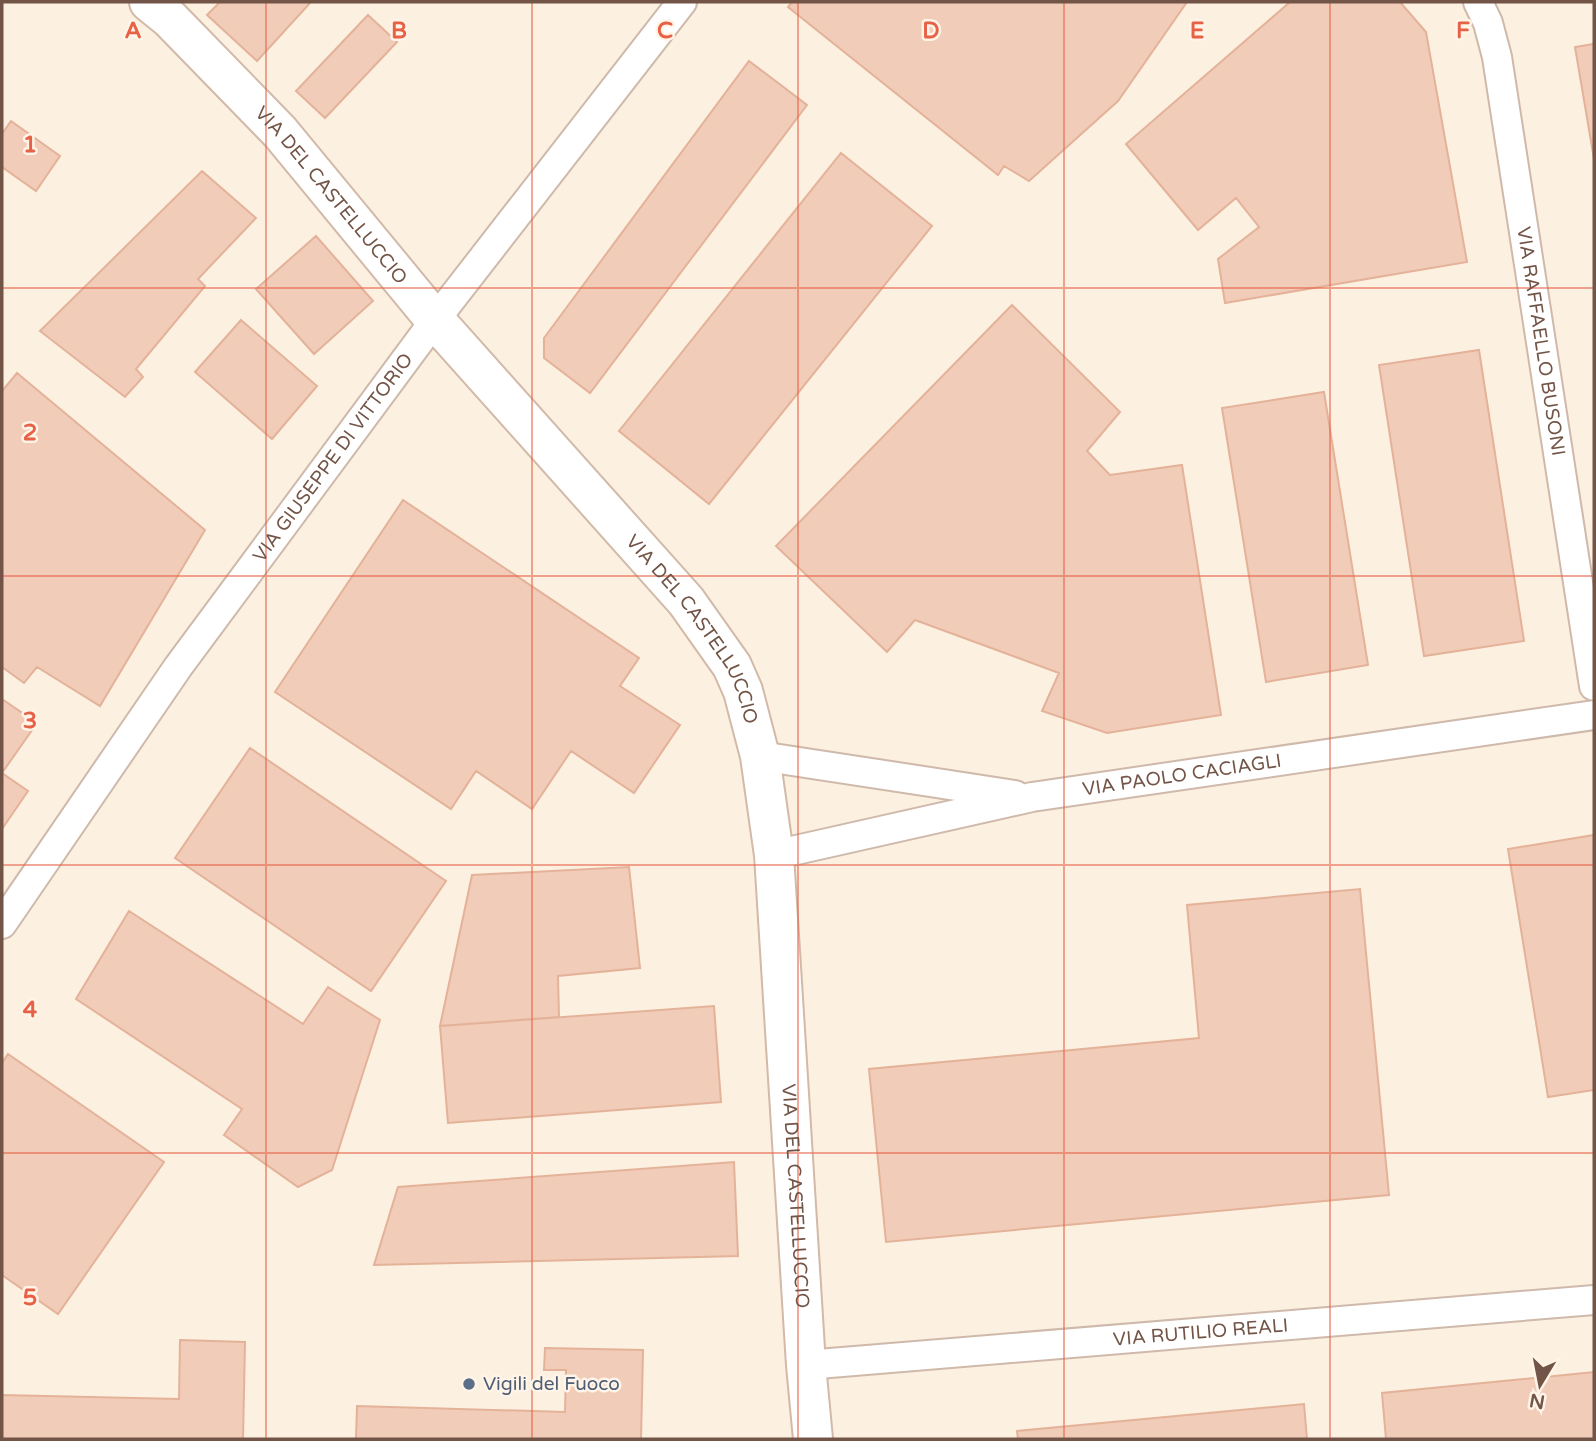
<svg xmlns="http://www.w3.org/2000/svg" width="1596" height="1441" font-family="'Varela Round',sans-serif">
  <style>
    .building { fill: #f1ccb9; stroke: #e4b299; stroke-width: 2 }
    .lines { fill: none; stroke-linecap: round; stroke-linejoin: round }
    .street-casing { stroke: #cfb9ab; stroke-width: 32 }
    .secondary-casing { stroke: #d2b9a8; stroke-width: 42 }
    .street { stroke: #fff; stroke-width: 28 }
    .secondary { stroke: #fff; stroke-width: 38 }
    .grid { fill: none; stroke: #e76146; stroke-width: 2; stroke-opacity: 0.55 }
    .service-dot { fill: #5c6f8a; stroke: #fff4e7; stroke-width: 2.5 }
    .labels { text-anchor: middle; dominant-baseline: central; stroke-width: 5; stroke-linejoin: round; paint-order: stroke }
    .street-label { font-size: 19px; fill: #735548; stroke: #fff4e7 }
    .service-label { font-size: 19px; fill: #4e5e75; stroke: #fff4e7; text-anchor: start }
    .grid-label { font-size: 23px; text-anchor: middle; font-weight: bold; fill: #e76146; stroke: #fff4e7; stroke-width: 5; stroke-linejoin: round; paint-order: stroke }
  </style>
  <rect width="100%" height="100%" fill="#fcf0e1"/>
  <path class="building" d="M 220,2 L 311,2 L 257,61 L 207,15 Z
    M 792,2 L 1187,2 L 1118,101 L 1029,181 L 1004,166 L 998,175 L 788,7 Z
    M 1290,2 L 1400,2 L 1426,32 L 1467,262 L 1225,303 L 1218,259 L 1259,227 L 1236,198 L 1198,230 L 1126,144 Z
    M 368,15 L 397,42 L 325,118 L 296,91 Z
    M 1594,44 L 1594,159 L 1575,47 Z
    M 749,61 L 807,105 L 590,393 L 544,358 L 544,338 Z
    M 11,121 L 60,156 L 36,191 L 2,167 L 2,134 Z
    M 841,153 L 932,226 L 709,504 L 619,431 Z
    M 202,171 L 256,218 L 198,279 L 205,286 L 136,369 L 143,377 L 125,397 L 40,331 Z
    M 316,236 L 373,301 L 314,354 L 256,289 Z
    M 1012,305 L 1120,412 L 1087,451 L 1110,475 L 1182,465 L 1221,715 L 1107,733 L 1042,711 L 1059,673 L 915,620 L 887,652 L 776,546 Z
    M 241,320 L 317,386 L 272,439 L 195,372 Z
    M 1479,350 L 1524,641 L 1424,656 L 1379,365 Z
    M 17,373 L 205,530 L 100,706 L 37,667 L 24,683 L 2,667 L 2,391 Z
    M 1324,392 L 1368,665 L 1266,682 L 1222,408 Z
    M 403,500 L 639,658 L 620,686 L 680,725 L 634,793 L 571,751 L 532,809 L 476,771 L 451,809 L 275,692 Z
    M 2,699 L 37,723 L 2,773 L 28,791 L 2,829 Z
    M 250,748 L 446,881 L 371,991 L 175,858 Z
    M 1594,835 L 1594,1090 L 1548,1097 L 1508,849 Z
    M 629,867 L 640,968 L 558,976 L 559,1017 L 440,1026 L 472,875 Z
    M 1360,889 L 1389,1195 L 886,1242 L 869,1069 L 1199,1038 L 1187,905 Z
    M 129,911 L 303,1024 L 328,987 L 380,1020 L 332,1170 L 298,1187 L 224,1135 L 242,1109 L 76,999 Z
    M 714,1006 L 721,1102 L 448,1123 L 440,1026 Z
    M 8,1054 L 164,1162 L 58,1314 L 2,1275 L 2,1063 Z
    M 734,1162 L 738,1256 L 374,1265 L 398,1187 Z
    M 180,1340 L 245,1342 L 243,1439 L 2,1439 L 2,1395 L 179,1399 Z
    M 545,1348 L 643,1350 L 641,1439 L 356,1439 L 357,1406 L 565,1412 L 566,1370 L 544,1370 Z
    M 1594,1372 L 1594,1439 L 1386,1439 L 1382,1393 Z
    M 1304,1404 L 1307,1439 L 1018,1439 L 1017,1431 Z"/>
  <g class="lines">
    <defs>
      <g id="street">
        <path id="s1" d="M 1478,2 L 1488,23 L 1497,57 L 1594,686"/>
        <path d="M 760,756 L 1015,795"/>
        <path id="s2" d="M 774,855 L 1032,797 L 1594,715"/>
        <path id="s3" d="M 2,924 L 178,667 L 435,320 L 682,2"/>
        <path id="s4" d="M 806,1365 L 1594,1300"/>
      </g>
      <g id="secondary">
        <path id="s5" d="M 149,2 L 170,19 L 280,132 L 435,320 L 686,601 L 732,666 L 743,691 L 760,756 L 774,855 L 806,1365 L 813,1439"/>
      </g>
    </defs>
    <use href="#street" class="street-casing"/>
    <use href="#secondary" class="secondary-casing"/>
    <use href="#street" class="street"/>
    <use href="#secondary" class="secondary"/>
  </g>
  <path class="grid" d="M 266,2 L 266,1439M 532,2 L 532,1439M 798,2 L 798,1439M 1064,2 L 1064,1439M 1330,2 L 1330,1439M 2,288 L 1594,288M 2,576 L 1594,576M 2,865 L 1594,865M 2,1153 L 1594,1153"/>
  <circle class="service-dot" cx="469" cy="1384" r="7"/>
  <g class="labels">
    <g class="street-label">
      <text stroke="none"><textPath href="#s5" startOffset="266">VIA DEL CASTELLUCCIO</textPath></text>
      <text stroke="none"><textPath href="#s1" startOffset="346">VIA RAFFAELLO BUSONI</textPath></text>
      <text stroke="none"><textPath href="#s3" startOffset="572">VIA GIUSEPPE DI VITTORIO</textPath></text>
      <text stroke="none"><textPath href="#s5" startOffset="833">VIA DEL CASTELLUCCIO</textPath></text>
      <text stroke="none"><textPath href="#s2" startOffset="416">VIA PAOLO CACIAGLI</textPath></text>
      <text stroke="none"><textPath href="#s5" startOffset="1421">VIA DEL CASTELLUCCIO</textPath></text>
      <text stroke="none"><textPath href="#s4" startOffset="396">VIA RUTILIO REALI</textPath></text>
    </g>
    <g class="service-label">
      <text x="483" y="1384">Vigili del Fuoco</text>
    </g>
  </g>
  <g class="grid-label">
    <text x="133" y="38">A</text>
    <text x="399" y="38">B</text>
    <text x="665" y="38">C</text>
    <text x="931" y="38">D</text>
    <text x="1197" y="38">E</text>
    <text x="1463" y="38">F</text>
    <text x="30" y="152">1</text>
    <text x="30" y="440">2</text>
    <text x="30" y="728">3</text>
    <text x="30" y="1017">4</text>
    <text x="30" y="1305">5</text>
  </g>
  <rect width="1596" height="1441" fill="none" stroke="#735548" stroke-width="7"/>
  <g transform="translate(1540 1385) rotate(190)" stroke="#fff4e7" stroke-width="5" paint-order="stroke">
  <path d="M0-5L12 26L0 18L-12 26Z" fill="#735548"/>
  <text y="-10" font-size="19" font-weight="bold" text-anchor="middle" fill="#735548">N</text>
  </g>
</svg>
